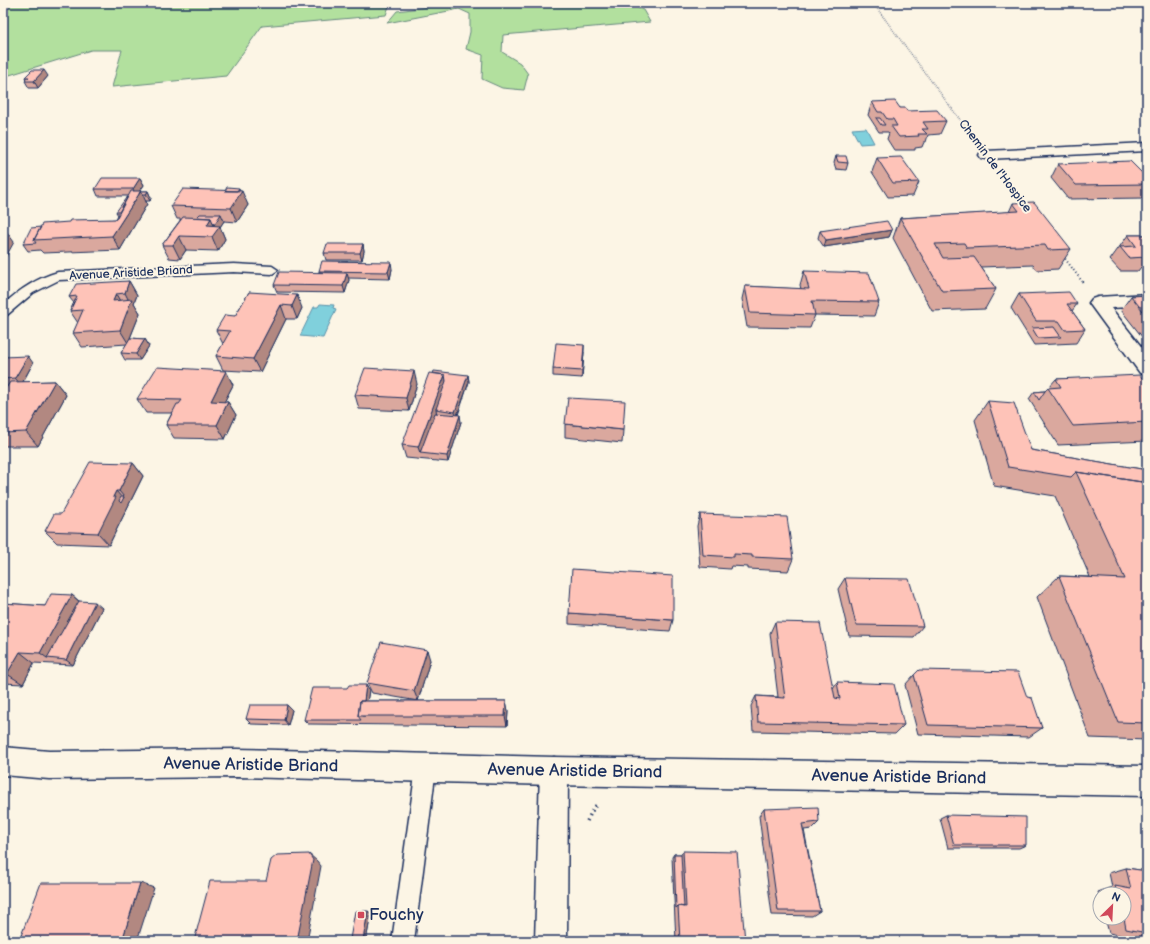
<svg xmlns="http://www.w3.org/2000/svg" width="1150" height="944" font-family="'Balsamiq Sans',sans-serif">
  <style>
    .green { fill: #b2e09e; stroke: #66887e }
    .water { fill: #80d0dc; stroke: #5890aa }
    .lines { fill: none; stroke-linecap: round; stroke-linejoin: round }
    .lane-casing { stroke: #1b2f5e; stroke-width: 3 }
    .street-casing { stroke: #1b2f5e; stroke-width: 3 }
    .secondary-casing { stroke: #1b2f5e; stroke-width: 3 }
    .path-far2 { stroke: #1b2f5e; stroke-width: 1.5; stroke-dasharray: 0.5 1.5; stroke-linecap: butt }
    .path-far1 { stroke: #1b2f5e; stroke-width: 2; stroke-dasharray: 1 2.5; stroke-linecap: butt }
    .path { stroke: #1b2f5e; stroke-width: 3.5; stroke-dasharray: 1.5 4; stroke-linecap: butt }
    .lane { fill: #fcf5e5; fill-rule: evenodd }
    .street { fill: #fcf5e5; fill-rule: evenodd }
    .secondary { fill: #fcf5e5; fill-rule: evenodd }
    .wall { fill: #daa89e; stroke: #1b2f5e }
    .shaded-wall { fill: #b28881; stroke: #1b2f5e }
    .building { fill: #fec3b8; stroke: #1b2f5e }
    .poi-dot { fill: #d1495b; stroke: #fcf5e5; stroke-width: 1.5 }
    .labels { text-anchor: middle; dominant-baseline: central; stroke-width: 4; stroke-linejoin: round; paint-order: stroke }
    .far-street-label { font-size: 12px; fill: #1b2f5e; stroke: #fcf5e5 }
    .near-street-label { font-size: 17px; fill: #1b2f5e; stroke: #fcf5e5 }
    .near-poi-label { font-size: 17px; fill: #1b2f5e; stroke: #fcf5e5; text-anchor: start }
  </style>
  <rect width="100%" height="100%" fill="#fcf5e5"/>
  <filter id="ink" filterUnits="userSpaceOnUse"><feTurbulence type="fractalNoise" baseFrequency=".025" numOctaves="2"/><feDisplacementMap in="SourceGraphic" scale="8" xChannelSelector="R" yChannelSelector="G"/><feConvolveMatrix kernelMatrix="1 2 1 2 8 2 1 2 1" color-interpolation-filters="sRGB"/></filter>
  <g filter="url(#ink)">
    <path class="green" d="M 3,3 L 390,3 L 386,15 L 262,26 L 226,76 L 112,87 L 122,50 L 91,50 L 3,77 Z
      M 459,3 L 626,3 L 643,10 L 650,22 L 503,35 L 502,52 L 520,63 L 528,74 L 524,90 L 502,88 L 482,79 L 483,55 L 466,49 L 470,32 L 470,14 L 459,9 L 387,23 L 397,11 Z"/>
    <path class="water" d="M 866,128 L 874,143 L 860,144 L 852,129 Z
      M 320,304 L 334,305 L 333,308 L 336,309 L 323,338 L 300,336 L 314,307 L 318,307 Z"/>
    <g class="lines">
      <defs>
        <path id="lane" d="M 234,264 L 272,266 L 278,270 L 272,274 L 234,272 L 59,280 L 33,293 L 7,315 L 3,316 L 3,305 C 19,290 37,278 58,272 Z
          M 426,758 L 433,761 L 436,768 L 414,941 L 392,941 L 416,768 L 419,761 Z"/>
        <path id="street" d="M 1147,143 L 1147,151 L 986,159 L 981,158 L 979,155 L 981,152 L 986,151 Z
          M 1147,294 L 1147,306 L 1111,308 L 1147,354 L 1147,375 L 1140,373 L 1089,303 L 1092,299 L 1098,297 Z
          M 554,757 L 564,761 L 568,771 L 567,941 L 535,941 L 540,771 L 544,761 Z"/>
        <path id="secondary" d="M 3,747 L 49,751 L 237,749 L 554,757 L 1147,766 L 1147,796 L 554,785 L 237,777 L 49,779 L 3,775 Z"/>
      </defs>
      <use href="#lane" class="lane-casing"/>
      <use href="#street" class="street-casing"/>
      <use href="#secondary" class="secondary-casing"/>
      <path class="path-far2" d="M 873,3 L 973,137"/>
      <path class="path-far1" d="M 1003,176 L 1024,204
        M 1063,256 L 1084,284"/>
      <path class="path" d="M 587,821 L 594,807 L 599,804"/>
      <use href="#lane" class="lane"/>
      <use href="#street" class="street"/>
      <use href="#secondary" class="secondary"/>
    </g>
    <path class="wall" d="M 48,76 L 38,88 L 29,88 L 25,81 L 26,80 L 25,77 Z
      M 872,102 L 900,108 L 907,111 L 946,121 L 940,134 L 928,135 L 926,142 L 924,142 L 922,147 L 915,148 L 915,150 L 894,150 L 887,139 L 889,133 L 888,132 L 879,132 L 868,115 Z
      M 836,156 L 848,163 L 846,170 L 836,169 L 834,163 Z
      M 877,158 L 919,182 L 913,196 L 888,197 L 872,172 Z
      M 1058,164 L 1147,184 L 1147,194 L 1145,198 L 1068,199 L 1051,178 Z
      M 140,178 L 144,185 L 140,191 L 148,191 L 151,198 L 150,201 L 146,201 L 147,204 L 120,250 L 43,253 L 40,250 L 28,251 L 23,244 L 41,227 L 116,219 L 118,215 L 116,212 L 129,196 L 98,196 L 95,189 Z
      M 240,191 L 248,205 L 237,222 L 224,221 L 220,227 L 225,239 L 218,251 L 186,250 L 180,259 L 169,258 L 162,245 L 181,219 L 177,219 L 171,206 Z
      M 1013,203 L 1071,249 L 1058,269 L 1037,270 L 1033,265 L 981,267 L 996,289 L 985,309 L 932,311 L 893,238 L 900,218 L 1009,212 Z
      M 892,230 L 889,237 L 824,247 L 818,238 L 820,231 Z
      M 1128,235 L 1147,235 L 1147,267 L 1141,267 L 1138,271 L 1120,271 L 1110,260 Z
      M 363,244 L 364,251 L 362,260 L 326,260 L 324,253 Z
      M 392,269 L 390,279 L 348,278 L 349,280 L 345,293 L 277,292 L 274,285 L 319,273 L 319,271 Z
      M 804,271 L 879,302 L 874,316 L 815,315 L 810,328 L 747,327 L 742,299 L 745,286 L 801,289 L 800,285 Z
      M 129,281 L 137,295 L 134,303 L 140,313 L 130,338 L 145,339 L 149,346 L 140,360 L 125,360 L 121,353 L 127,344 L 82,347 L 73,333 L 78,323 L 70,311 L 74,303 L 69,297 Z
      M 249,292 L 302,308 L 297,319 L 286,319 L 260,372 L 223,370 L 216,356 L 223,344 L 216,330 L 235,316 Z
      M 1019,294 L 1077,304 L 1072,311 L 1085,329 L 1076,343 L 1034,345 L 1011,308 Z
      M 1147,295 L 1147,343 L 1121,310 L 1131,296 Z
      M 584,352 L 582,378 L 553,376 L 553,369 Z
      M 3,357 L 33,363 L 23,382 L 55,381 L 66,395 L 38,446 L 3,446 L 3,393 L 7,386 L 3,386 Z
      M 226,371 L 233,385 L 224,402 L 228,402 L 236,415 L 225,439 L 174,438 L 166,425 L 172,413 L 146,413 L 137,399 Z
      M 468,375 L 469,382 L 458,415 L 461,422 L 448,462 L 406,458 L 402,445 Z
      M 1147,378 L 1147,441 L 1058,445 L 1029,399 L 1034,392 L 1045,391 L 1049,387 L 1056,379 Z
      M 417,384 L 409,411 L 359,409 L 355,395 Z
      M 988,401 L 1031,450 L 1147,470 L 1147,740 L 1090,738 L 1037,597 L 1059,576 L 1090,577 L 1055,496 L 994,486 L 975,420 Z
      M 565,424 L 623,430 L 622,443 L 565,437 Z
      M 133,463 L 143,476 L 109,545 L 57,543 L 45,531 L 61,514 Z
      M 700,514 L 793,559 L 788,571 L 748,569 L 748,567 L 731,566 L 730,569 L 700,567 L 697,526 Z
      M 845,578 L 923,626 L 914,637 L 849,636 L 838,589 Z
      M 72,595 L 79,601 L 102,608 L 73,665 L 34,663 L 23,684 L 3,683 L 3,603 L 45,606 Z
      M 569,613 L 673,620 L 670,631 L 569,624 Z
      M 775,622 L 833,688 L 837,682 L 904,725 L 895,734 L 753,731 L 751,706 L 756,696 L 778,697 L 770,633 Z
      M 430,660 L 418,701 L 372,693 L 367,683 Z
      M 914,675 L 1027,697 L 1042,728 L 1029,737 L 918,734 L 905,685 Z
      M 369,690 L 367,701 L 506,701 L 508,711 L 507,726 L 308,724 L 304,720 Z
      M 287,705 L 292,710 L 288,725 L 251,724 L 246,719 Z
      M 764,809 L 819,822 L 812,829 L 804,830 L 820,911 L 812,916 L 772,915 L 759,816 Z
      M 946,815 L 1026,845 L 1019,848 L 948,848 L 940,818 Z
      M 683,851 L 745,941 L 676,941 L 672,857 L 674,854 L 681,854 Z
      M 1126,868 L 1147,871 L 1147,941 L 1109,933 L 1105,918 L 1124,918 L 1124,894 L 1100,894 L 1100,898 L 1098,892 L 1112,887 L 1109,873 Z
      M 371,913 L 366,941 L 354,941 L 350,939 Z"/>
    <path class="shaded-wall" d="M 44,70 L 48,76 L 38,88 L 34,81 Z
      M 140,178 L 144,185 L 136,196 L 133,189 Z
      M 239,188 L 241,193 L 242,191 L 248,205 L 237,222 L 231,208 L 233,197 Z
      M 141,191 L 147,204 L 120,250 L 112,236 Z
      M 148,191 L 151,198 L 150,201 L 146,194 Z
      M 221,214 L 224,221 L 220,227 L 225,239 L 218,251 L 207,225 L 211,218 Z
      M 4,228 L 14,242 L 3,262 L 3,230 Z
      M 892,230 L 889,237 L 824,247 L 826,240 Z
      M 179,236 L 186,250 L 180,259 L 173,245 Z
      M 363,244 L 364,251 L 362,260 L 360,253 Z
      M 391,262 L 392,269 L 390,279 L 388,272 Z
      M 347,273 L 349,280 L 345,293 L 343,286 Z
      M 129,281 L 137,295 L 134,303 L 140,313 L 128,343 L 120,330 L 130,303 L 125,293 Z
      M 116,294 L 124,308 L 113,301 Z
      M 297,295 L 302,308 L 297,319 L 292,306 Z
      M 281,305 L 286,319 L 260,372 L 253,359 Z
      M 145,339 L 149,346 L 140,360 L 136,354 Z
      M 584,345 L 584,352 L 582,378 L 582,371 Z
      M 28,356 L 33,363 L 21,385 L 15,378 Z
      M 226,371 L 233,385 L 218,414 L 211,401 Z
      M 414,371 L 417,384 L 409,411 L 406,398 Z
      M 445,375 L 447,388 L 436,409 L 437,416 L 420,453 L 418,447 Z
      M 468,375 L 469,382 L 456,418 L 455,412 Z
      M 55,381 L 66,395 L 38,446 L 26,432 Z
      M 228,402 L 236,415 L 225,439 L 217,425 Z
      M 460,415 L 461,422 L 448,462 L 447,456 Z
      M 133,463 L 143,476 L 109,545 L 98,533 L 113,497 L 116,491 L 123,499 L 124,497 L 119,491 Z
      M 72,595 L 85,607 L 47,658 L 40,653 Z
      M 95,602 L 102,608 L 73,665 L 66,660 Z
      M 427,650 L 430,660 L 418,701 L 414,691 Z
      M 20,652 L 34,663 L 23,684 L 7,674 Z
      M 366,685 L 369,690 L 365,716 L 362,716 Z
      M 506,701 L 508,711 L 507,726 L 505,716 Z
      M 287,705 L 292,710 L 288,725 L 284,720 Z
      M 309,854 L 317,861 L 321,866 L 307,941 L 297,941 Z
      M 140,883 L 154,888 L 137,941 L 122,941 Z
      M 368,911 L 371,913 L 366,941 L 364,941 L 363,940 Z"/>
    <path class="building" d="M 32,70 L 44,70 L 34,81 L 25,81 L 29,77 L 25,77 Z
      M 895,101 L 900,108 L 905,108 L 907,111 L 937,110 L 946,121 L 923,122 L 928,129 L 922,129 L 927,134 L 918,134 L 919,136 L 899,137 L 891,126 L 897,126 L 893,119 L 887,119 L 882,112 L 878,112 L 872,102 Z
      M 876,118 L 880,118 L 885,125 L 881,125 Z
      M 836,156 L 846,156 L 848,163 L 838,162 Z
      M 901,157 L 919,182 L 893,183 L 877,158 Z
      M 1130,161 L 1147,178 L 1147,184 L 1076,185 L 1058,164 Z
      M 102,178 L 140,178 L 133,189 L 95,189 Z
      M 227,187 L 239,188 L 237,191 L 225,191 Z
      M 183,189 L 242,191 L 231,208 L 171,206 Z
      M 131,191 L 141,191 L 112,236 L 34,240 L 42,224 L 69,222 L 70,220 L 116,219 Z
      M 141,191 L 139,194 L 141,191 L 148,191 L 146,194 L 142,194 Z
      M 126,198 L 127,198 L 119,212 L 116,212 Z
      M 1034,202 L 1071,249 L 1048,250 L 1045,245 L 967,248 L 964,243 L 935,244 L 943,258 L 974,257 L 996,289 L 942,291 L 900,218 L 1019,211 L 1013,203 Z
      M 200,214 L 221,214 L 214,225 L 211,218 L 197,217 Z
      M 183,217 L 211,218 L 207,225 L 220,226 L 212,237 L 179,236 L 173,245 L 162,245 Z
      M 887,221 L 892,230 L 826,240 L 820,231 Z
      M 41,227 L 34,240 L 36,243 L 23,244 L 31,228 Z
      M 1128,235 L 1147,235 L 1147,254 L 1146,254 L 1147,255 L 1147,257 L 1129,258 L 1120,247 L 1136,246 Z
      M 327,244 L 363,244 L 360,253 L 324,253 Z
      M 322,261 L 391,262 L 388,272 L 319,271 Z
      M 804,271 L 869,273 L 879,302 L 812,301 L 815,315 L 750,313 L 745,286 L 809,289 Z
      M 279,272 L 347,273 L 343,286 L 274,285 Z
      M 129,281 L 125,293 L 116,294 L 113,301 L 132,299 L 120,330 L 73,333 L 83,310 L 70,311 L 77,296 L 69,297 L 76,284 Z
      M 249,292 L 297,295 L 292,306 L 281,305 L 253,359 L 216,356 L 230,331 L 216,330 L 225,315 L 235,316 Z
      M 1069,292 L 1077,304 L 1067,304 L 1085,329 L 1065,330 L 1059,321 L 1036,321 L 1019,294 Z
      M 1147,295 L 1147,316 L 1131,296 Z
      M 1054,327 L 1061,337 L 1038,338 L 1032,328 Z
      M 130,338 L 145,339 L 136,354 L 121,353 Z
      M 556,343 L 584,345 L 582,371 L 553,369 Z
      M 28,356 L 15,378 L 3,379 L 3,357 Z
      M 157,367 L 226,371 L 211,401 L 228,402 L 217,425 L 166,425 L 177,404 L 179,404 L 182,400 L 137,399 Z
      M 365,368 L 414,371 L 406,398 L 355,395 Z
      M 434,371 L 468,375 L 455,412 L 436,409 L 446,381 L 445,375 L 433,373 Z
      M 429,373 L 445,375 L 418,447 L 402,445 Z
      M 1140,375 L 1142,378 L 1147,378 L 1147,422 L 1073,426 L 1048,388 L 1061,387 L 1056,379 Z
      M 55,381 L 26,432 L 3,433 L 3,393 L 10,382 Z
      M 1045,391 L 1039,400 L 1034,392 Z
      M 568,398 L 625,401 L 623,430 L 565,424 Z
      M 988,401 L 1014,403 L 1031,450 L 1147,470 L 1147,489 L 1145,489 L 1142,482 L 1076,472 L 1071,477 L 1008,467 Z
      M 435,413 L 460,415 L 447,456 L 420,453 Z
      M 90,462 L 133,463 L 119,491 L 116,491 L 113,497 L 116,497 L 98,533 L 45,531 L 54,514 L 61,514 Z
      M 1076,472 L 1142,482 L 1147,493 L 1147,723 L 1118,722 L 1059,576 L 1125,579 Z
      M 121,497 L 124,497 L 121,503 L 119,501 Z
      M 700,514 L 787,517 L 793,559 L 752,557 L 752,555 L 734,554 L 734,557 L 703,555 Z
      M 572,569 L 673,576 L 673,620 L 569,613 Z
      M 845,578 L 909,579 L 923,626 L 856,625 Z
      M 51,594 L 72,595 L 40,653 L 20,652 L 7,674 L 3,673 L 3,603 L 45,606 Z
      M 79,601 L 95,602 L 66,660 L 47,658 Z
      M 775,622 L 820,623 L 835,698 L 840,699 L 837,682 L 894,684 L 904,725 L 758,722 L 756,696 L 785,698 Z
      M 381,642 L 427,650 L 414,691 L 367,683 Z
      M 919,670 L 1018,672 L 1027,697 L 1032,698 L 1042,728 L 928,725 L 914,675 Z
      M 349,685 L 366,685 L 364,701 L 360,701 L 358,716 L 361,720 L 304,720 L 312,688 L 347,688 Z
      M 360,701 L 506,701 L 505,716 L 358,716 Z
      M 250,705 L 287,705 L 284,720 L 246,719 Z
      M 818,807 L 819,822 L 802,824 L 820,911 L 778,911 L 764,809 Z
      M 946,815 L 1026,817 L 1026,845 L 954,845 Z
      M 683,851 L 737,852 L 745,941 L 680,941 L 678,906 L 686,907 Z
      M 309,854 L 313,860 L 297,941 L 194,941 L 210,881 L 266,881 L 271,860 L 277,855 Z
      M 674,854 L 681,854 L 684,907 L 678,906 L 676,908 Z
      M 1126,868 L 1147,871 L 1147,933 L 1126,929 L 1124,918 L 1124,894 L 1117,894 L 1115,886 L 1131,889 Z
      M 41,883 L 140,883 L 122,941 L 19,941 Z
      M 355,911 L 368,911 L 363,940 L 350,939 Z"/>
  </g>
  <rect class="poi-dot" x="357" y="911" width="8" height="8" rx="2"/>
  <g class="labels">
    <g class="far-street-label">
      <text transform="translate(995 166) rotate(53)">Chemin de l'Hospice</text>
      <text transform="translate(131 273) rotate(-3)">Avenue Aristide Briand</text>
    </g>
    <g class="near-street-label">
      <text transform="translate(251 765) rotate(1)">Avenue Aristide Briand</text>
      <text transform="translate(575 771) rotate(1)">Avenue Aristide Briand</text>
      <text transform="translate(899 777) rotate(1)">Avenue Aristide Briand</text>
    </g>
    <g class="near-poi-label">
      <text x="369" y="915">Fouchy</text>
    </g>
  </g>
  <rect width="1150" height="944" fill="none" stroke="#fcf5e5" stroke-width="16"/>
  <rect x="8" y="8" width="1134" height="928" fill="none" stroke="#1b2f5e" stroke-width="1.5" filter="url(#ink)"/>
  <g transform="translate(1112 906) rotate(24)"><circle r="19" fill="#fcf5e5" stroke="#a2a6af"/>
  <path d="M0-3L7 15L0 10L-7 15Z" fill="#d1495b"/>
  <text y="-6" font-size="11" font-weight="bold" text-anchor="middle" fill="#1b2f5e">N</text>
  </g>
</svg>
